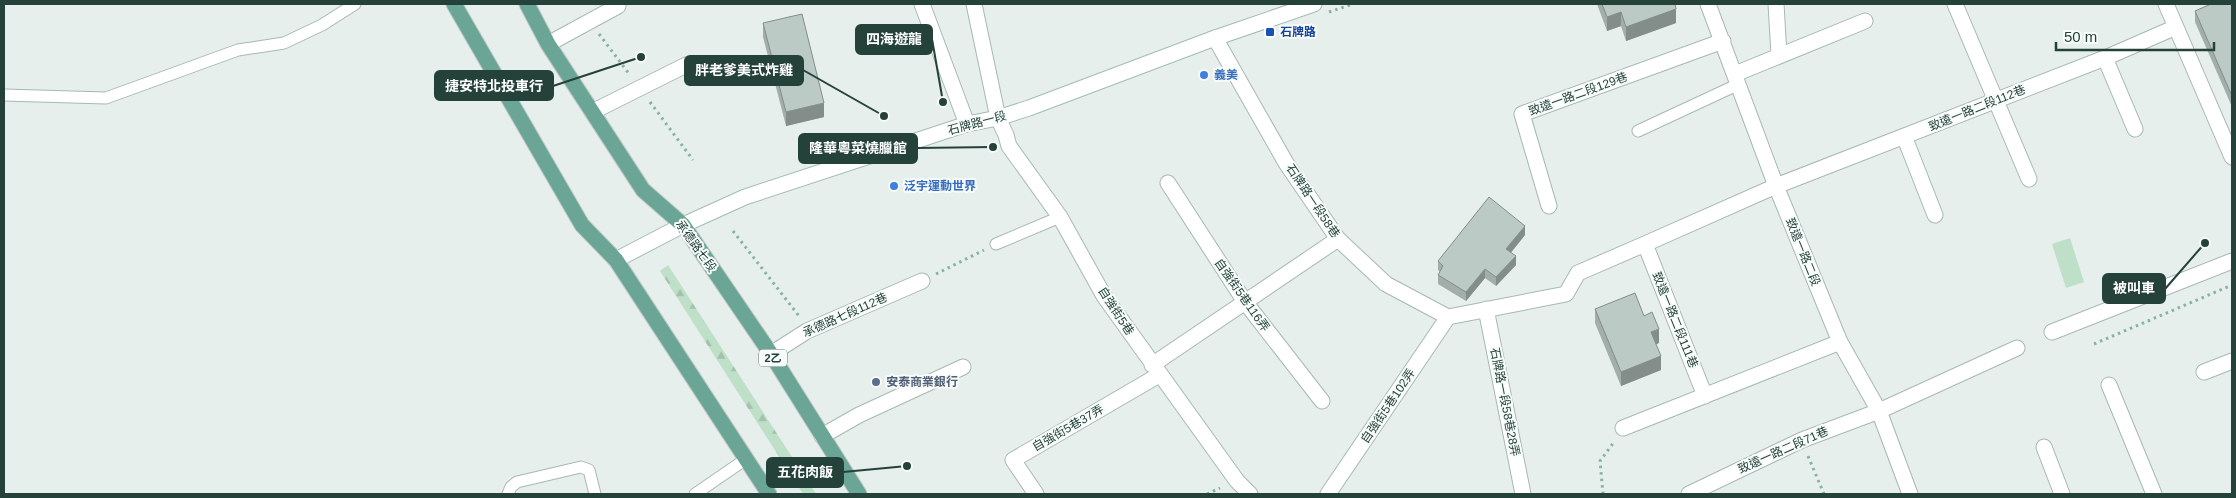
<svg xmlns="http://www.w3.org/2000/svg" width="2236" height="498" font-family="Arial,'Noto Sans TC',sans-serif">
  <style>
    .forest { fill: url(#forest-firs) }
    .pitch { fill: #bfe0c8 }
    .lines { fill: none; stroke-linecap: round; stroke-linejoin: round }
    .lane-casing { stroke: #a8b8b2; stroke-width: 13 }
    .street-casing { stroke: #a8b8b2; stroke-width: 17 }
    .secondary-casing { stroke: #a4bbb3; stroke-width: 17 }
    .primary-casing { stroke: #c2cac8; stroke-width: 17 }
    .path { stroke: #86b3a5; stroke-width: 3; stroke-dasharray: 2.5 4; stroke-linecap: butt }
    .lane { stroke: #fff; stroke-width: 11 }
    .street { stroke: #fff; stroke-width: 15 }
    .secondary { stroke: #fff; stroke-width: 15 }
    .primary { stroke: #6aa596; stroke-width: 15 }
    .wall { fill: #a1aea9 }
    .shaded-wall { fill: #838d89 }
    .building { fill: #bbcac4; stroke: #838d89 }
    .transit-dot { fill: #1a4fb4; stroke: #f7fbf9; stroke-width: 2 }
    .shop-dot { fill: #3f7fe0; stroke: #f7fbf9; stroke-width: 2 }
    .service-dot { fill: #5c6f8a; stroke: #f7fbf9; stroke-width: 2 }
    .labels { text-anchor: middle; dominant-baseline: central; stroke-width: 4; stroke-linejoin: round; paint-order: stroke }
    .shield { fill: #f7fbf9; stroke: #637a73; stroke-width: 1 }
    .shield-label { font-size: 11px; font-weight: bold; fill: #24423a }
    .transit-label { font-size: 12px; font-weight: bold; fill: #164399; stroke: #f7fbf9; text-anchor: start }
    .shop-label { font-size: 12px; font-weight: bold; fill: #366cbe; stroke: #f7fbf9; text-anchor: start }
    .street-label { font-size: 12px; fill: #24423a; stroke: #f7fbf9 }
    .service-label { font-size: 12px; font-weight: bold; fill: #4e5e75; stroke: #f7fbf9; text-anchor: start }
    .leader { fill: none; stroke: #24423a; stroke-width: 2 }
    .callout-dot { fill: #24423a; stroke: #f7fbf9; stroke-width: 2 }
    .callout { fill: #24423a; stroke: #24423a; stroke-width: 2 }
    .callout-label { font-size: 14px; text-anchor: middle; font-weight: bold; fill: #fff }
  </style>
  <defs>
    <pattern id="forest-firs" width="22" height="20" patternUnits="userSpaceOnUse" patternTransform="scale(1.25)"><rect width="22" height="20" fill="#bfe0c8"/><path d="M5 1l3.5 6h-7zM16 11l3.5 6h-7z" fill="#a4c1ad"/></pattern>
  </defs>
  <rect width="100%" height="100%" fill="#e6efeb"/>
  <path class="forest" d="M 668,265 L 816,494 L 803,494 L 660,271 Z"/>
  <path class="pitch" d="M 2070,238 L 2084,282 L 2066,288 L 2052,244 Z"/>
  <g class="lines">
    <defs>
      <path id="lane" d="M 4,95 L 106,98 L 238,50 L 284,43 L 322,25 L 355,4
        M 1638,131 L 1739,84
        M 996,244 L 1060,217
        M 508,494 L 511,487 L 517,482 L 581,467 L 589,470 L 595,494
        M 695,494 L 746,459"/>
      <path id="street" d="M 922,4 L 967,124
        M 974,4 L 998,118 L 1006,135 L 1009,146 L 1060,217 L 1104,296 L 1237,481 L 1250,494
        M 1708,4 L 1776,186 L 1840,342 L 1879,411 L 1910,494
        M 1776,4 L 1779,55
        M 1955,4 L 2029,179
        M 2166,4 L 2232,157
        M 1215,38 L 1286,163 L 1338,239 L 1386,284 L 1448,317 L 1566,294 L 1578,273 L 1645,244 L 1776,186 L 2105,58 L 2176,27
        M 548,44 L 618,6
        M 2105,58 L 2135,129
        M 1735,74 L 1865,21
        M 592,112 L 686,65
        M 1904,136 L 1935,215
        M 1168,183 L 1245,302 L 1322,401
        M 1549,206 L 1522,114 L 1723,41
        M 1645,244 L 1705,396
        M 1486,309 L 1523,494
        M 2052,332 L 2232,261
        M 771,354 L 807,331 L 922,281
        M 1152,365 L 1338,239
        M 2204,372 L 2232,361
        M 2109,385 L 2154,494
        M 1623,428 L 1840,342
        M 822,436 L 859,415 L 963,367
        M 2044,447 L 2062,494
        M 1036,494 L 1013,460 L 1159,375
        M 1328,494 L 1448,317
        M 1689,494 L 1802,440 L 1879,411 L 2017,348"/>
      <path id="secondary" d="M 616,260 L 683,225 L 745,197 L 967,124 L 998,118 L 1029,108 L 1215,38 L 1314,4"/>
      <path id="primary" d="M 454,4 L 582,225 L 616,260 L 769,494
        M 527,4 L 548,44 L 643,190 L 683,225 L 771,354 L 859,494"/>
    </defs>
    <use href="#lane" class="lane-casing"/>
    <use href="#street" class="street-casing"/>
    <use href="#secondary" class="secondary-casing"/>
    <use href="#primary" class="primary-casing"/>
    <path class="path" d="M 1329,12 L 1353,4
      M 599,34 L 630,75
      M 650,102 L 693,160
      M 733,231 L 799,316
      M 936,274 L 984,250
      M 2094,344 L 2232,285
      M 1808,456 L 1824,494
      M 1207,494 L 1220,488
      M 1603,494 L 1600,461 L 1614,442"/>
    <use href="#lane" class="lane"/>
    <use href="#street" class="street"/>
    <use href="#secondary" class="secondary"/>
    <use href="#primary" class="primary"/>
  </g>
  <path class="wall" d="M 1597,4 L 1675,4 L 1676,23 L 1626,41 L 1621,26 L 1607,31 Z
    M 2232,4 L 2232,107 L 2195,22 L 2195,11 Z
    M 763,23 L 824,117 L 786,126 L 763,37 Z
    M 1525,235 L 1511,253 L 1516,265 L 1496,286 L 1485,278 L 1466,301 L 1438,284 L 1438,275 L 1440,272 L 1438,270 L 1438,261 Z
    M 1595,309 L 1644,316 L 1659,343 L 1656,344 L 1661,370 L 1621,386 L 1595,323 Z"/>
  <path class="shaded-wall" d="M 1676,9 L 1676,23 L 1626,41 L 1626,27 Z
    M 1621,12 L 1621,26 L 1607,31 L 1607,17 Z
    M 824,103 L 824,117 L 786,126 L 786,112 Z
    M 1525,226 L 1525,235 L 1506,258 L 1506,249 Z
    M 1516,256 L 1516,265 L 1496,286 L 1496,277 Z
    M 1485,269 L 1485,278 L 1466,301 L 1466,292 Z
    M 1659,329 L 1659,343 L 1651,346 L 1651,332 Z
    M 1661,356 L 1661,370 L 1621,386 L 1621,372 Z"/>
  <path class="building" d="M 1602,4 L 1675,4 L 1676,9 L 1626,27 L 1621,12 L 1607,17 Z
    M 2211,4 L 2232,4 L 2232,96 L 2195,11 Z
    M 802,14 L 824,103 L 786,112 L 763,23 Z
    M 1489,197 L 1525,226 L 1506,249 L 1516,256 L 1496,277 L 1485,269 L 1466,292 L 1438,275 L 1443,266 L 1438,261 Z
    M 1635,293 L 1644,316 L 1652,312 L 1659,329 L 1651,332 L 1661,356 L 1621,372 L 1595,309 Z"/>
  <rect class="transit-dot" x="1265" y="27" width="10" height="10" rx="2.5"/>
  <g class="shop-dot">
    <circle cx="1204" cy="75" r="5"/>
    <circle cx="894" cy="186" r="5"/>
  </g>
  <circle class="service-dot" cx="876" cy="382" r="5"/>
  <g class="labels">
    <rect class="shield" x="759" y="349.5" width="28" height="17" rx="4"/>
    <g class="shield-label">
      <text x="773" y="358">2乙</text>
    </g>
    <g class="transit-label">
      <text x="1280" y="32">石牌路</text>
    </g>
    <g class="shop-label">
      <text x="1214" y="75">義美</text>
      <text x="904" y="186">泛宇運動世界</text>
    </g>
    <g class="street-label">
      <text transform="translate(1578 94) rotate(-20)">致遠一路二段129巷</text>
      <text transform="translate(1977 108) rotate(-22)">致遠一路二段112巷</text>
      <text transform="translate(977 123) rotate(-15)">石牌路一段</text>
      <text transform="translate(1313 201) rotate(56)">石牌路一段58巷</text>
      <text transform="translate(696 246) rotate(54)">承德路七段</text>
      <text transform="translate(1803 252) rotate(68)">致遠一路二段</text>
      <text transform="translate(1242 295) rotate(55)">自強街5巷116弄</text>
      <text transform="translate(1116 311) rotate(57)">自強街5巷</text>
      <text transform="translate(845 315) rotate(-24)">承德路七段112巷</text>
      <text transform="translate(1675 320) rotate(68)">致遠一路二段111巷</text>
      <text transform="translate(1505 402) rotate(79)">石牌路一段58巷28弄</text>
      <text transform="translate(1388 406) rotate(-56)">自強街5巷102弄</text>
      <text transform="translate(1068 428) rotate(-30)">自強街5巷37弄</text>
      <text transform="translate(1783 450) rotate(-24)">致遠一路二段71巷</text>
    </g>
    <g class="service-label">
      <text x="886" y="382">安泰商業銀行</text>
    </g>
  </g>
  <path class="leader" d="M943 102L932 39M884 116L803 70M641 57L553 86M993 147L917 148M2205 243L2165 289M907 466L843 472"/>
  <g class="callout-dot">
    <circle cx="943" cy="102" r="5"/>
    <circle cx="884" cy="116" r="5"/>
    <circle cx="641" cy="57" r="5"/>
    <circle cx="993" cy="147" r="5"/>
    <circle cx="2205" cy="243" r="5"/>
    <circle cx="907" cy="466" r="5"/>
  </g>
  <g class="callout">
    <rect x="856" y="25" width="76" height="29" rx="5"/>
    <rect x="685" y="56" width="118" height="29" rx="5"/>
    <rect x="435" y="71" width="118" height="29" rx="5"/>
    <rect x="799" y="134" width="118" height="29" rx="5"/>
    <rect x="2103" y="274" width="62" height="29" rx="5"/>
    <rect x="767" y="458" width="76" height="29" rx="5"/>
  </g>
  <g class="callout-label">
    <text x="894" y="44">四海遊龍</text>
    <text x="744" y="75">胖老爹美式炸雞</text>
    <text x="494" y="91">捷安特北投車行</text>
    <text x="858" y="153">隆華粵菜燒臘館</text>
    <text x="2134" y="293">被叫車</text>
    <text x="805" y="477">五花肉飯</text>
  </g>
  <rect width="2236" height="498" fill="none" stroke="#24423a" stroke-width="10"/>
  <path d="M2056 42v8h158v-8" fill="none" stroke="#24423a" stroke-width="2.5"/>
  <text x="2064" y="42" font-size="15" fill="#24423a" stroke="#f7fbf9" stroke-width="4" paint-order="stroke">50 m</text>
</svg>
